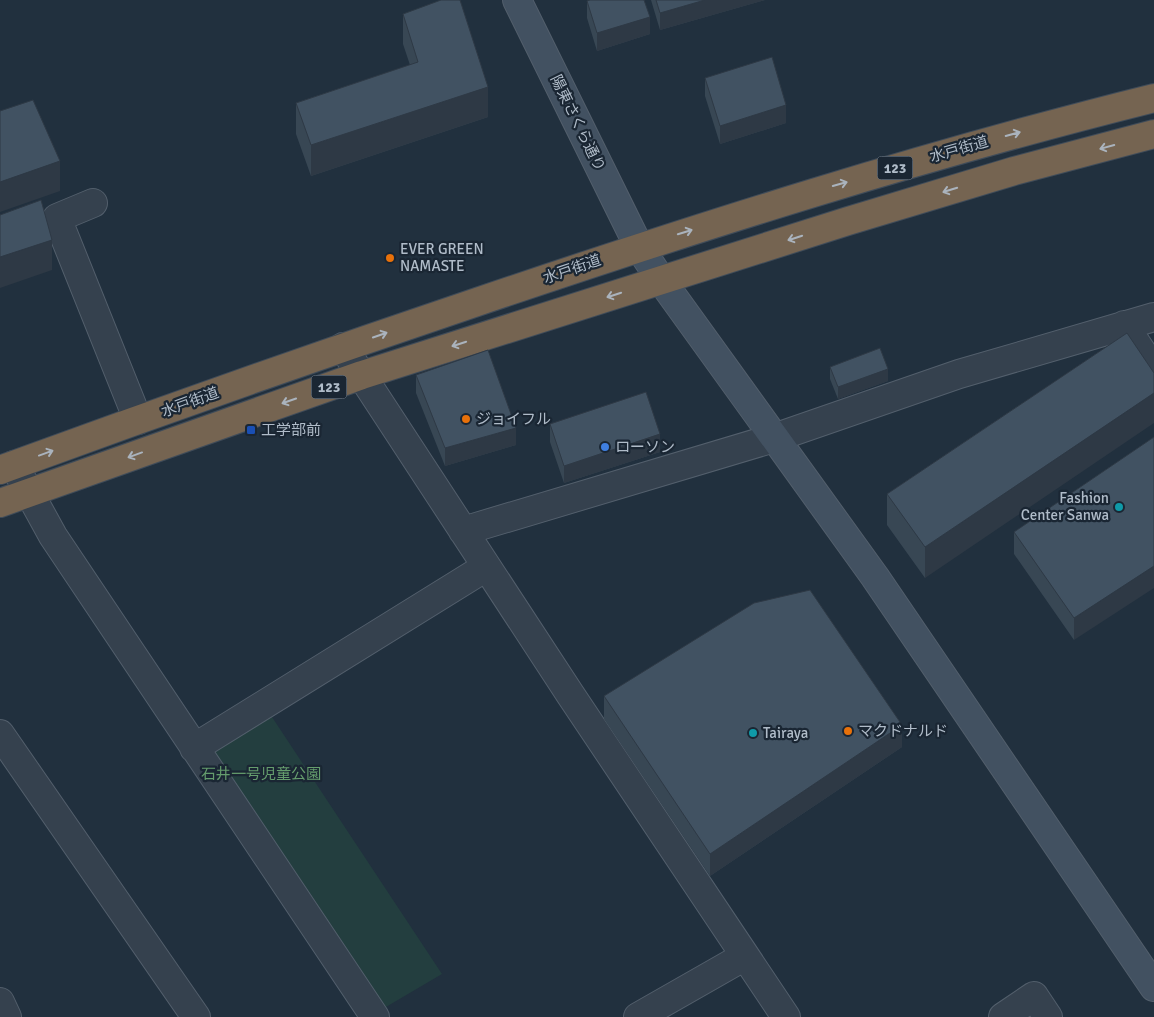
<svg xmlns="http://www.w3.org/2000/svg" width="1154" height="1017" font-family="Signika,'Noto Sans JP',sans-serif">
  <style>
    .green { fill: #233e3f }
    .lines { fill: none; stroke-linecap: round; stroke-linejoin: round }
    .street-casing { stroke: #535f6c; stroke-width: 30 }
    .secondary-casing { stroke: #535f6c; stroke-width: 30 }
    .highway-casing { stroke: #404c59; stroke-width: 30 }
    .street { stroke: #35414e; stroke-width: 28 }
    .secondary { stroke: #425161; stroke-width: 28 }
    .highway { stroke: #756451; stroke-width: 28 }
    .wall { fill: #384754 }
    .shaded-wall { fill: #2e3945 }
    .building { fill: #415262; stroke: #2e3945 }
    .oneway { stroke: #aab3bd }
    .food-dot { fill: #e8710a; stroke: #1a2633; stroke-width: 2 }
    .transit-dot { fill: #1a4fb4; stroke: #1a2633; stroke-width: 2 }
    .shop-dot { fill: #3f7fe0; stroke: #1a2633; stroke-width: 2 }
    .culture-dot { fill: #0f9aa8; stroke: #1a2633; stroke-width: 2 }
    .labels { text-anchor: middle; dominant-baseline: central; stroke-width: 4.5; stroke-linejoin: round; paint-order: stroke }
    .shield { fill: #1a2633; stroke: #838f9c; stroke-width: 1 }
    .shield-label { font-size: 14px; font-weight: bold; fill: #b0bcc9 }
    .street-label { font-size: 15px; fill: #b0bcc9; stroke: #1a2633 }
    .poi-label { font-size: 15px; fill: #b0bcc9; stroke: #1a2633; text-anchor: start }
    .park-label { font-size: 15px; fill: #659d6d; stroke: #1a2633 }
  </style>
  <rect width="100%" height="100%" fill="#21303e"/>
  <path class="green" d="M 268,711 L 442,974 L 374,1014 L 208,750 Z"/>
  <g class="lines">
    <defs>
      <path id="street" d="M 93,203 L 57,218 L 138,420
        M 1124,325 L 1154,370
        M 343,347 L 570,694 L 786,1017
        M 14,465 L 53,536 L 375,1017
        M 463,531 L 774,438 L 959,374 L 1154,317
        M 0,734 L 196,1017
        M 194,748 L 486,567
        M 0,1002 L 7,1017
        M 638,1017 L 745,956
        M 1003,1017 L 1034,996 L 1048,1017"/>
      <path id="secondary" d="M 517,0 L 639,247 L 661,280 L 875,577 L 1154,987"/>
      <path id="highway" d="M 0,470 C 158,412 317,356 477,302 C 701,226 925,155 1154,98
        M 0,503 L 362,375 L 848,221 L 1014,171 L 1154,134"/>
    </defs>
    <use href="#street" class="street-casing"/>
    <use href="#secondary" class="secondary-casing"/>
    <use href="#highway" class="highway-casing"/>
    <use href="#street" class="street"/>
    <use href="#secondary" class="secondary"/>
    <use href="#highway" class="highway"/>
  </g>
  <path class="wall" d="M 651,0 L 765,0 L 660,30 Z
    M 587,1 L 650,34 L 597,51 L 587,18 Z
    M 403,14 L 488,117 L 311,176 L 296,134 L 296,103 L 410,65 L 403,44 Z
    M 705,78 L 786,123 L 720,144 L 705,96 Z
    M 1127,333 L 925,578 L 887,525 L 887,494 Z
    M 830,367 L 888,381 L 838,399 L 830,379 Z
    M 416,375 L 516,445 L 445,466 L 416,393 Z
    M 550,424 L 660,452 L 564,483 L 550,442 Z
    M 1154,437 L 1074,640 L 1014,554 L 1014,532 Z
    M 604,696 L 902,747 L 710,876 L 604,719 Z"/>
  <path class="shaded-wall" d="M 705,0 L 765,0 L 660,30 L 660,13 Z
    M 650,17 L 650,34 L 597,51 L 597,33 Z
    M 488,87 L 488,117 L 311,176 L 311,145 Z
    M 786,105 L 786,123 L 720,144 L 720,126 Z
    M 60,161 L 60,191 L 0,212 L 0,182 Z
    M 52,240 L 52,270 L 0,288 L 0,257 Z
    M 888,369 L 888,381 L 838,399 L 838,387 Z
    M 1154,393 L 1154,423 L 925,578 L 925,547 Z
    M 516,428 L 516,445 L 445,466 L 445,448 Z
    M 660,434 L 660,452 L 564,483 L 564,466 Z
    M 1154,566 L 1154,588 L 1074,640 L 1074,618 Z
    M 902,725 L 902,747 L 710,876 L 710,854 Z"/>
  <path class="building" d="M 441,0 L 460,0 L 488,87 L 311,145 L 296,103 L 418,62 L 403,14 Z
    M 590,0 L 644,0 L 650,17 L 597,33 L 587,1 Z
    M 656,0 L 705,0 L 660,13 Z
    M 772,57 L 786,105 L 720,126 L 705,78 Z
    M 33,100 L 60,161 L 0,182 L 0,111 Z
    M 41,200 L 52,240 L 0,257 L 0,215 Z
    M 1127,333 L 1154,373 L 1154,393 L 925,547 L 887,494 Z
    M 880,348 L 888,369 L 838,387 L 830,367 Z
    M 488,350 L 516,428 L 445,448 L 416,375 Z
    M 646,392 L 660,434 L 564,466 L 550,424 Z
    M 1154,437 L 1154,566 L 1074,618 L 1014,532 Z
    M 810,590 L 902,725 L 710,854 L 604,696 L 754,603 Z"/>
  <defs><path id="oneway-shaft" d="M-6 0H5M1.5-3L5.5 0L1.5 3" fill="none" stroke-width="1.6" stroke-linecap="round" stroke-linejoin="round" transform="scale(1.25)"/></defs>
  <g class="oneway">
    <use href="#oneway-shaft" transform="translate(1013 134) rotate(-15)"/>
    <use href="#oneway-shaft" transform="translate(1107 147) rotate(165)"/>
    <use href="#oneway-shaft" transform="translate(840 184) rotate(-16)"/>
    <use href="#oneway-shaft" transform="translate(950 190) rotate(163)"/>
    <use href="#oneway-shaft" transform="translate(685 232) rotate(-17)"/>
    <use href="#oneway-shaft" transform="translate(795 238) rotate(162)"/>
    <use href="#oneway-shaft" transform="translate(614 295) rotate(162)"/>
    <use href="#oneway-shaft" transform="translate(380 335) rotate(-19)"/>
    <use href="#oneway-shaft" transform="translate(459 344) rotate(162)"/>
    <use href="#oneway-shaft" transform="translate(289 401) rotate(161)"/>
    <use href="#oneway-shaft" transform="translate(46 453) rotate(-20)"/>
    <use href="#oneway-shaft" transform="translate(135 455) rotate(160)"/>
  </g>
  <g class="food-dot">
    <circle cx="390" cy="258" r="5"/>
    <circle cx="466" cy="419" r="5"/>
    <circle cx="848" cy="731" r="5"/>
  </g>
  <rect class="transit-dot" x="246" y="425" width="10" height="10" rx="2.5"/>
  <circle class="shop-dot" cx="605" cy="447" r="5"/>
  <g class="culture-dot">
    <circle cx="1119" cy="507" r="5"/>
    <circle cx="753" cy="733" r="5"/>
  </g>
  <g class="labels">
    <g class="shield">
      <rect x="877.5" y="156.5" width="35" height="23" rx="4"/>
      <rect x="311.5" y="375.5" width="35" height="23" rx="4"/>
    </g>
    <g class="shield-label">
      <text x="895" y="168">123</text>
      <text x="329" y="387">123</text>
    </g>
    <g class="street-label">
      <text transform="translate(578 123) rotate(64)">陽東さくら通り</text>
      <text transform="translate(959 149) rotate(-16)">水戸街道</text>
      <text transform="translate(572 269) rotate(-19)">水戸街道</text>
      <text transform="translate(190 402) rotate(-20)">水戸街道</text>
    </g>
    <g class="poi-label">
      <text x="400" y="249">EVER GREEN<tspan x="400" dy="17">NAMASTE</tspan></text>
      <text x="476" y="419">ジョイフル</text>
      <text x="261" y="430">工学部前</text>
      <text x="615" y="447">ローソン</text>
      <text x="1109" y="498" text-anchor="end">Fashion<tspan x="1109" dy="17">Center Sanwa</tspan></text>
      <text x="858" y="731">マクドナルド</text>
      <text x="763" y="733">Tairaya</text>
    </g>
    <g class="park-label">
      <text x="261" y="774">石井一号児童公園</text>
    </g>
  </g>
</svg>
